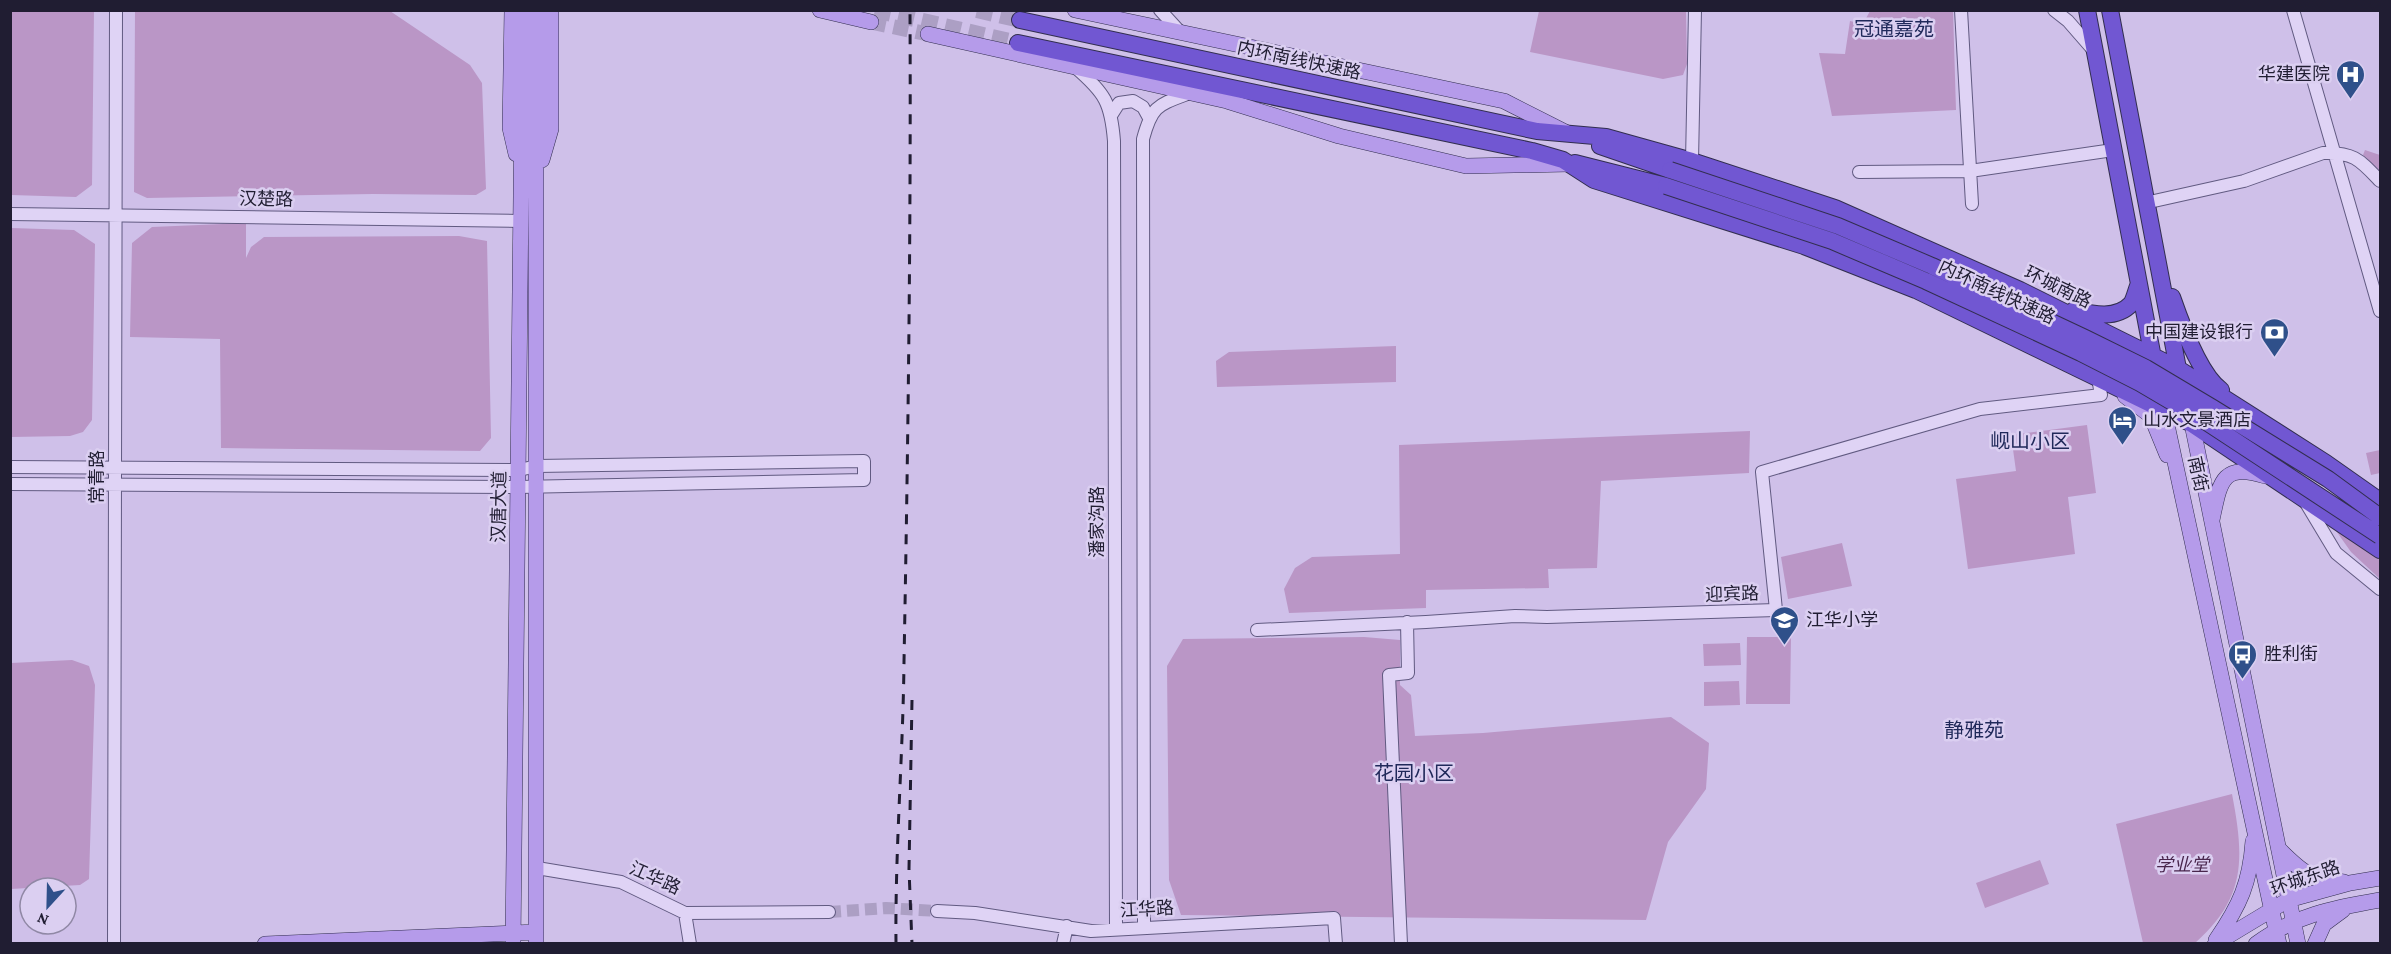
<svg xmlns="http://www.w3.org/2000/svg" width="2391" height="954" font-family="'Crimson Pro','Noto Sans SC',serif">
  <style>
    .green { fill: #ba96c6 }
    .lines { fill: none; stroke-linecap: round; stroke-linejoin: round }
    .minor-tunnel { stroke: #ac9fc4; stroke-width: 12; stroke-dasharray: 12 6; stroke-linecap: butt }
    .major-tunnel { stroke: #ac9fc4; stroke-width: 15; stroke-dasharray: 15 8; stroke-linecap: butt }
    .highway-tunnel { stroke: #ac9fc4; stroke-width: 16; stroke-dasharray: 16 8; stroke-linecap: butt }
    .minor-casing { stroke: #615a81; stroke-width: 14 }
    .major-casing { stroke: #322e4f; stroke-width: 16 }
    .highway-casing { stroke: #322e4f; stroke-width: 18 }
    .minor { stroke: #dfd3f5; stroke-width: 12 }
    .major { stroke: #b59bea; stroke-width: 15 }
    .highway { stroke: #7157d2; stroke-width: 16 }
    .rail { stroke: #201d32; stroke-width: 3; stroke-dasharray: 10 10; stroke-linecap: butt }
    .highway-bridge-casing { stroke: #322e4f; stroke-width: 18; stroke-linecap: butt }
    .highway-bridge { stroke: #7157d2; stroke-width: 16 }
    .labels { text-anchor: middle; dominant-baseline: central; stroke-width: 5; stroke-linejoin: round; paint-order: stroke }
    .street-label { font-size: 18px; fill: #201d32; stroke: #dbcff1 }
    .poi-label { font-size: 18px; fill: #201d32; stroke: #dbcff1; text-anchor: start }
    .park-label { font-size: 18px; font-style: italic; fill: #48254c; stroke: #dbcff1 }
    .neighbourhood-label { font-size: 20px; fill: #20295a; stroke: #dbcff1 }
  </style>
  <rect width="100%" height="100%" fill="#cfc0e9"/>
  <path class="green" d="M 11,10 L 94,11 L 92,185 L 76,197 L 11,195 Z
    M 135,11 L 390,11 L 470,65 L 482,83 L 486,189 L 476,195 L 373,194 L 147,198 L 134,192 Z
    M 1539,11 L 1686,11 L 1687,64 L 1683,75 L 1663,79 L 1530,52 Z
    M 1870,11 L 1953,11 L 1956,110 L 1832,116 L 1819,53 L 1845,54 L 1850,21 L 1863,24 Z
    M 2365,150 L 2380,155 L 2380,173 L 2363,155 Z
    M 246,223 L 246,258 L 251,247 L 264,237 L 459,236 L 487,241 L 491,438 L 480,451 L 221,448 L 220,339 L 130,337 L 132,243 L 152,227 Z
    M 11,228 L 74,230 L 95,244 L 92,420 L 83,432 L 70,436 L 11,437 Z
    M 1396,346 L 1396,382 L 1217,387 L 1216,361 L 1229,352 Z
    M 2087,425 L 2096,493 L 2068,497 L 2075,554 L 1968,569 L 1956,479 L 2016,471 L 2011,435 Z
    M 1750,431 L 1749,473 L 1601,481 L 1597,568 L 1548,569 L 1549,588 L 1426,590 L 1426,608 L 1289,613 L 1284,589 L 1295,568 L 1312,557 L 1400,554 L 1399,445 Z
    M 2380,450 L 2380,473 L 2371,475 L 2366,453 Z
    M 2334,528 L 2380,558 L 2380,579 L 2351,552 Z
    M 1842,543 L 1852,586 L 1788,599 L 1781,557 Z
    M 1364,637 L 1400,640 L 1400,685 L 1411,695 L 1415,736 L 1483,733 L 1671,717 L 1709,743 L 1706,789 L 1668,842 L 1646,920 L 1181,915 L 1169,880 L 1167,666 L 1183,639 Z
    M 1747,637 L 1791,637 L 1790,704 L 1746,704 Z
    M 1740,643 L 1741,665 L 1704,666 L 1703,644 Z
    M 72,660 L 89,666 L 95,685 L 89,879 L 80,885 L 11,889 L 11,663 Z
    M 1739,681 L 1740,705 L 1704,706 L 1704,682 Z
    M 2232,794 C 2244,857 2247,897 2195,943 L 2143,943 L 2116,824 Z
    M 2040,860 L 2049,884 L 1985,908 L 1976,883 Z"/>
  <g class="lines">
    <path class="minor-tunnel" d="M 829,912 L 886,908 L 937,911"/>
    <path class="major-tunnel" d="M 871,22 L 928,34"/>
    <path class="highway-tunnel" d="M 875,10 L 1018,43
      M 977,10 L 1020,20"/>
    <defs>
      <path id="minor" d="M 1160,10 L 1181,33
        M 1961,10 L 1972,204
        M 2054,10 L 2068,21 L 2095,52
        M 2293,10 L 2380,311
        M 1076,68 C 1105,93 1111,103 1114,141 L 1116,930
        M 1112,114 L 1119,103 L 1133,101 L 1143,107 L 1149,118
        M 1692,161 L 1695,10
        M 1859,172 L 1970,171 L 2113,150
        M 2145,203 L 2244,181 L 2323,153 C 2354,152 2360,160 2380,181
        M 10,214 L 521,221
        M 10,467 L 519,470 L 537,466 L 864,461 L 864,480 L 519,487 L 10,484
        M 2306,503 L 2336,553 L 2380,589
        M 1257,630 L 1426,622 L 1515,616 L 1547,617 L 1776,610 L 1762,472 L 1980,409 L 2101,395 L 2098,378
        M 537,868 L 621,882 L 685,913 L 829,912
        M 937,911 L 975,913 L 1091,931 L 1334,918 L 1336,944
        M 685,913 L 690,944
        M 1144,928 L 1143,139 C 1152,105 1158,105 1190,93
        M 114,944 L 116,10
        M 1063,944 L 1067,926
        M 1401,944 L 1389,675 L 1408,673 L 1407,622"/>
      <path id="major" d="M 512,10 L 510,128 L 516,154
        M 536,10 L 536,944
        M 820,10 L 871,22
        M 1075,10 L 1504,101 L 1567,133
        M 928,34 L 1227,101 L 1339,136 L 1466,166 L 1569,164
        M 542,160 L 551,129 L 551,10
        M 2125,396 L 2151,416 L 2167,455
        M 2164,411 L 2279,944
        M 2192,424 L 2298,944
        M 2212,520 C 2220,483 2221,462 2265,476
        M 2279,849 C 2304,874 2308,877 2344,882
        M 2216,940 C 2240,905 2250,883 2253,841
        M 265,944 L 536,932
        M 513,944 L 523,10
        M 2215,944 L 2288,900 L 2350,883 L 2380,878
        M 2256,944 C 2295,915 2333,908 2380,900
        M 2315,944 L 2324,924 L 2343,910"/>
      <path id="highway" d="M 2087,10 L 2154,363
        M 2110,10 L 2179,374
        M 1020,20 L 1537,131 L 1606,137 L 1692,161 L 1835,208 L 2020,290 L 2177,368 L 2326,463 L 2380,501
        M 1018,43 L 1532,151 L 1563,160 L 1594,180 L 1804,246 L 1916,290 L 2192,424 L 2380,550
        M 1600,146 L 1670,170
        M 1575,163 L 1666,186
        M 2172,297 C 2181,323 2199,374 2221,390
        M 2074,310 C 2092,314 2116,320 2131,304 C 2134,300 2136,291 2138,286"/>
    </defs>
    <use href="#minor" class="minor-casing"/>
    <use href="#major" class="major-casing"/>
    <use href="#highway" class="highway-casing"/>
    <use href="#minor" class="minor"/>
    <use href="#major" class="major"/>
    <use href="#highway" class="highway"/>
    <path class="rail" d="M 912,700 L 909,869 L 912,944
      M 896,944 C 895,850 903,756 904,662 C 908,445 911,228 910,10"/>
    <defs>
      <path id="highway-bridge" d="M 1670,170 L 1838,226 L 1932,266 L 2085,338 L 2146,368 L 2213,408 L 2328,479 L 2380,517
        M 1666,186 L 1832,241 L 1926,281 L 2081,353 L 2140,383 L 2208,423 L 2380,536"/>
    </defs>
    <use href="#highway-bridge" class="highway-bridge-casing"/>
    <use href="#highway-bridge" class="highway-bridge"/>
  </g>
  <defs>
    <symbol id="hospital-pin" viewBox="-11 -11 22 30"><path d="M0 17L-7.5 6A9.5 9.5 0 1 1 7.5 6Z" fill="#2f508a" stroke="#dbcff1"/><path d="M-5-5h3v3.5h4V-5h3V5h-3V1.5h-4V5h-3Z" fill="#fff"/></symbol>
    <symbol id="bank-pin" viewBox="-11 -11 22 30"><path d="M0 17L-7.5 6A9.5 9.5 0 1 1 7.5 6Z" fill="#2f508a" stroke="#dbcff1"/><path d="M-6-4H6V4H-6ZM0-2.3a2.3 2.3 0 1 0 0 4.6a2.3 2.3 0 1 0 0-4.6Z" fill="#fff"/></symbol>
    <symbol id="hotel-pin" viewBox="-11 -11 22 30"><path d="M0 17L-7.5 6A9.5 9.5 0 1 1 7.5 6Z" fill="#2f508a" stroke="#dbcff1"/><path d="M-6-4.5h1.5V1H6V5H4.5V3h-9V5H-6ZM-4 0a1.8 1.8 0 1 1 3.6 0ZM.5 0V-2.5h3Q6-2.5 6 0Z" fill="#fff"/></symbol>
    <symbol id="school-pin" viewBox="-11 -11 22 30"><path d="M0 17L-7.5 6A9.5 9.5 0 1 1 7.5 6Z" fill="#2f508a" stroke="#dbcff1"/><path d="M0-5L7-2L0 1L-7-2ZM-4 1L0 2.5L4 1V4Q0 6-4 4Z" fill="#fff"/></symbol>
    <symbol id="bus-pin" viewBox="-11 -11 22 30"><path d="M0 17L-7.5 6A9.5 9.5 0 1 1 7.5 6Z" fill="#2f508a" stroke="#dbcff1"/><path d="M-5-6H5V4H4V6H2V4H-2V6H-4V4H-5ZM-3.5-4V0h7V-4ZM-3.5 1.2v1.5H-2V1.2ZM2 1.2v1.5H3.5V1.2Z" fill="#fff"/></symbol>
  </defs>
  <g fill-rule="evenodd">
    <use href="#hospital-pin" x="2334" y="58" width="33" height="45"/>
    <use href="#bank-pin" x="2258" y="316" width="33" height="45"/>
    <use href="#hotel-pin" x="2106" y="404" width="33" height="45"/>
    <use href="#school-pin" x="1768" y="604" width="33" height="45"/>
    <use href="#bus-pin" x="2226" y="638" width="33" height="45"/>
  </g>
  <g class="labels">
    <g class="street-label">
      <text transform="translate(1299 60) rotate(12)">内环南线快速路</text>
      <text transform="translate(266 199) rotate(1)">汉楚路</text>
      <text transform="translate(2058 287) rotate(26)">环城南路</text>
      <text transform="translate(1997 292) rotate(25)">内环南线快速路</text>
      <text transform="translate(2198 474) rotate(78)">南街</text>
      <text transform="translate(97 477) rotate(-90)">常青路</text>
      <text transform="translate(499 507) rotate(-89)">汉唐大道</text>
      <text transform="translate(1097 522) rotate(-90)">潘家沟路</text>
      <text transform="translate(1732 594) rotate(-2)">迎宾路</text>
      <text transform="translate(655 878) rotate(24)">江华路</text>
      <text transform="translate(2305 878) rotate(-19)">环城东路</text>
      <text transform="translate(1147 909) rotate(-3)">江华路</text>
    </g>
    <g class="poi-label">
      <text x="2330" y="74" text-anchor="end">华建医院</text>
      <text x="2253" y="332" text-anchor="end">中国建设银行</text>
      <text x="2143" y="420">山水文景酒店</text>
      <text x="1806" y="620">江华小学</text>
      <text x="2264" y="654">胜利街</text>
    </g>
    <g class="park-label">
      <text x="2182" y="865">学业堂</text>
    </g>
    <g class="neighbourhood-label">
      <text x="1894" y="29">冠通嘉苑</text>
      <text x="2030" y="441">岘山小区</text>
      <text x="1974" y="730">静雅苑</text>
      <text x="1414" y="773">花园小区</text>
    </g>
  </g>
  <rect width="2391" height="954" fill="none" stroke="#201d32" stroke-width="24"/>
  <g transform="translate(48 906) rotate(202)"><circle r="28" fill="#dbcff1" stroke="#9088a5" stroke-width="1.5"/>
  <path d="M0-4.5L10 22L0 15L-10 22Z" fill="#2f508a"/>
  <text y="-9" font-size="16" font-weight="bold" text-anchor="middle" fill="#201d32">N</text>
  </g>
</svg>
